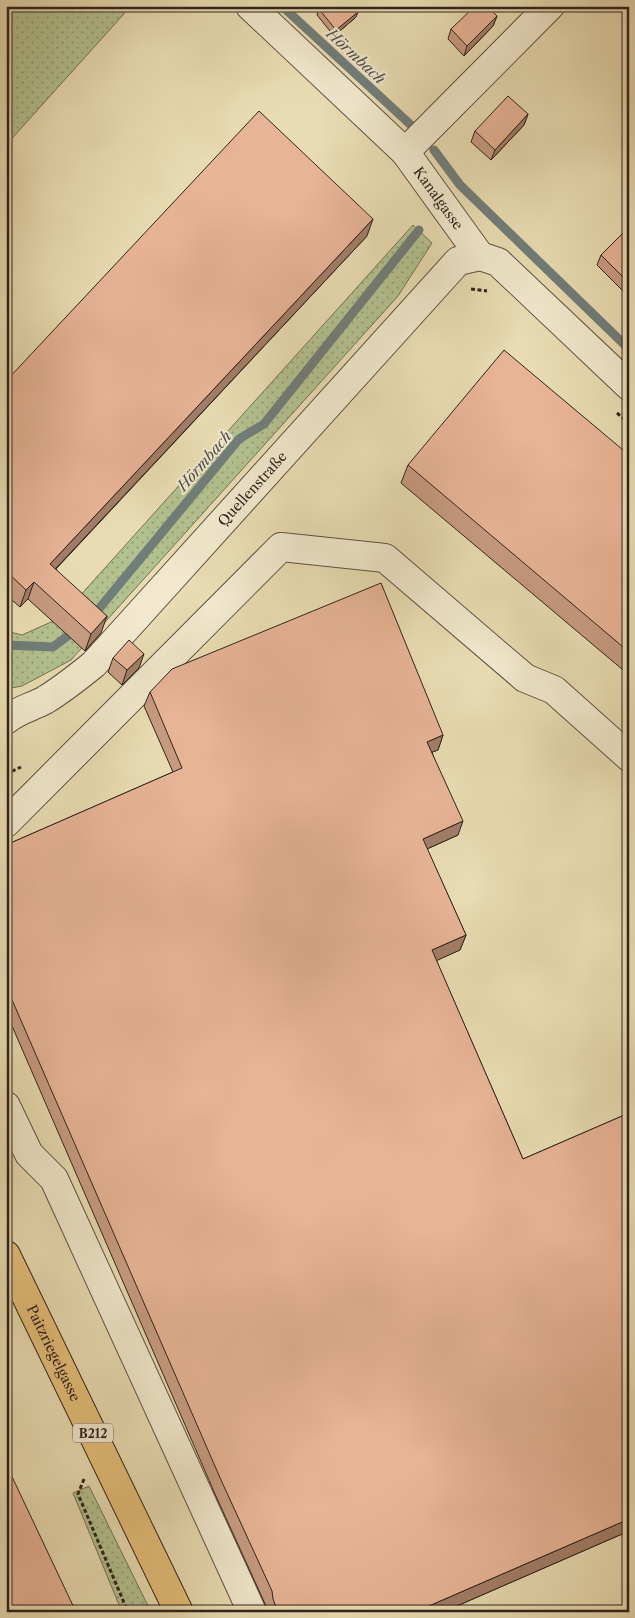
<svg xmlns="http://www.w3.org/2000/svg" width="635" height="1618" font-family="'Libre Caslon Text',serif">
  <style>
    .grass { fill: url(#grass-dots); stroke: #727256 }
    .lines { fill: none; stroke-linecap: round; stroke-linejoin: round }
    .stream { stroke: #717d7a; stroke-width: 9 }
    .minor-casing { stroke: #5e5143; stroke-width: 30 }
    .major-casing { stroke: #30231e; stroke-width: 30 }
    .path { stroke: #30231e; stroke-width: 3; stroke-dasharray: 4 2.5; stroke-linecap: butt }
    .minor { stroke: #f1e8cd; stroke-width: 28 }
    .major { stroke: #e4be79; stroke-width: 28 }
    .wall { fill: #c79b81; stroke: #30231e }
    .shaded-wall { fill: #a27e69; stroke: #30231e }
    .building { fill: #e7b496; stroke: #30231e }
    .labels { text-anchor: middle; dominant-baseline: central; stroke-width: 4; stroke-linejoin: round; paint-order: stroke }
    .shield { fill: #f1e8cd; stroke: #6a5e52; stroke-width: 1 }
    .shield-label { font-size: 12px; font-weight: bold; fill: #30231e }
    .street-label { font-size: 14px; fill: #30231e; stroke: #f1e8cd }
    .water-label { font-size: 15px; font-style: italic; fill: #50504c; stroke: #f1e8cd }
  </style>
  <defs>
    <pattern id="grass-dots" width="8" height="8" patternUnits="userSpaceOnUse" patternTransform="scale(1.25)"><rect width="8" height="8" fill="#b3c18f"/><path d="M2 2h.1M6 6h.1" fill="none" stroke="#929c74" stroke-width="1.8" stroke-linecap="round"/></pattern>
  </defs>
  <rect width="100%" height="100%" fill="#e9dcb2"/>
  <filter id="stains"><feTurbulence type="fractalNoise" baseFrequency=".004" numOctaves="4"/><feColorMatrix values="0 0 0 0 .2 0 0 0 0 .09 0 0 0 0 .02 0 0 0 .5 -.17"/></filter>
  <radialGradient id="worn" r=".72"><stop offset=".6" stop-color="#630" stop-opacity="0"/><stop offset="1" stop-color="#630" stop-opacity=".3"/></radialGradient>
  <path class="grass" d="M 13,6 L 131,6 L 6,145 L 6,13 Z
    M 413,225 L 432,243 L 398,296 L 71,660 L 22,686 L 6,689 L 6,631 L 22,635 L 60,618 Z
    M 89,1486 L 151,1612 L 122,1612 L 73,1493 Z"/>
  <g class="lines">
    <path class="stream" d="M 282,6 L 412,126
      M 434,150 L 460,185 L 629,349
      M 93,616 L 239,439 L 264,424 L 419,230
      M 6,645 L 53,647 L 77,629"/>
    <defs>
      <g id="minor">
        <path id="s1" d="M 250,6 L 405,152 L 480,256 L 498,262 L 629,386"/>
        <path d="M 405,152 L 550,6"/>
        <path id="s2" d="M 6,720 C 18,710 32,707 45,700 C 63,689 78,677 94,664 L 458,261 L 480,256"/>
        <path d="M 6,823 L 281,547 L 385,558 L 525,678 L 554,690 L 629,757"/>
        <path d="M 6,1106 L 29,1154 L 54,1179 L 252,1612"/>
      </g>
      <g id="major">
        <path id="s3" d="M 6,1255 L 179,1612"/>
      </g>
    </defs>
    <use href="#minor" class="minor-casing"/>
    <use href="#major" class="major-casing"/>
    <path class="path" d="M 471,289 L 487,291
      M 617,413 L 629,423
      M 6,774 L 21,767
      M 84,1479 L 78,1494 L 128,1612"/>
    <use href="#minor" class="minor"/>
    <use href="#major" class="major"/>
  </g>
  <path class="wall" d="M 319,9 L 356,17 L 334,36 L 317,15 Z
    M 497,16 L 493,26 L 464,56 L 448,39 L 451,29 Z
    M 528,114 L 524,125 L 491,160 L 471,142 L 475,131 Z
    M 629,227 L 629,297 L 597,265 L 601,255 Z
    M 367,236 L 56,569 L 101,633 L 85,651 L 28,599 L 20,607 L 6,595 L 6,381 Z
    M 629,455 L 629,675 L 401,483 L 408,465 Z
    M 113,658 L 139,668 L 122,685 L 108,672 Z
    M 150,692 L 443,735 L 438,750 L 432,752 L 458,835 L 427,849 L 466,935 L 460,950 L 436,960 L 523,1159 L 629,1113 L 629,1531 L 443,1612 L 267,1612 L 266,1606 L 215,1494 L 6,1012 L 6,845 L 173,772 L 144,706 Z"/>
  <path class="shaded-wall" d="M 358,12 L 356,17 L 334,36 L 336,30 Z
    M 497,16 L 493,26 L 464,56 L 467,46 Z
    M 528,114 L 524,125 L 491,160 L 495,150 Z
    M 373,219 L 367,236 L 44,581 L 50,564 Z
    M 34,582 L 28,599 L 20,607 L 26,590 Z
    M 107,616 L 101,633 L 85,651 L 91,634 Z
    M 144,654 L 139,668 L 122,685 L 127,670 Z
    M 443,735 L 438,750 L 422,756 L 427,742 Z
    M 463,821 L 458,835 L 418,853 L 423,839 Z
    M 466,935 L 460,950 L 427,965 L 432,950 Z
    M 629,1519 L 629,1531 L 443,1612 L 415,1612 Z"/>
  <path class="building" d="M 322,6 L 353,6 L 358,12 L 336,30 L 319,9 Z
    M 475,6 L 487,6 L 497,16 L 467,46 L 451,29 Z
    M 508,96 L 528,114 L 495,150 L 475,131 Z
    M 259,111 L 373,219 L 50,564 L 107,616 L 91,634 L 34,582 L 26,590 L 6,571 L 6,381 Z
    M 629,227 L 629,283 L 601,255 Z
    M 504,350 L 629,455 L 629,652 L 408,465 Z
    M 381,583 L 443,735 L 427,742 L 463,821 L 423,839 L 466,935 L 432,950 L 523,1159 L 629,1113 L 629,1519 L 415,1612 L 278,1612 L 273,1599 L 272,1591 L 221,1480 L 6,986 L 6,845 L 182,768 L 150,692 L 172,669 Z
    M 129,640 L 144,654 L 127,670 L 113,658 Z
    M 6,1464 L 76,1612 L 6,1612 Z"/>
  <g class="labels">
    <rect class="shield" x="73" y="1423.5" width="40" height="19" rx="4"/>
    <g class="shield-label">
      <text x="93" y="1433">B212</text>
    </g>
    <g class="street-label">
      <text stroke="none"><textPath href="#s1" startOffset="270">Kanalgasse</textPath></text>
      <text stroke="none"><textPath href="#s2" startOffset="341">Quellenstraße</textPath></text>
      <text stroke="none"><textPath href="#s3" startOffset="109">Paitzriegelgasse</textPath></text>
    </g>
    <g class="water-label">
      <text transform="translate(356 56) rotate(43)">Hörmbach</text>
      <text transform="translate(204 461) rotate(-49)">Hörmbach</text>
    </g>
  </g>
  <rect width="635" height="1618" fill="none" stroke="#e9dcb2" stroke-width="25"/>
  <rect x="8" y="8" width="620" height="1603" fill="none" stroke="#30231e" stroke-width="2.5"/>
  <rect x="12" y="12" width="610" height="1593" fill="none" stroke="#30231e"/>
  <rect width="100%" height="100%" filter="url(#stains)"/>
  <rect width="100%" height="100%" fill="url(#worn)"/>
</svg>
